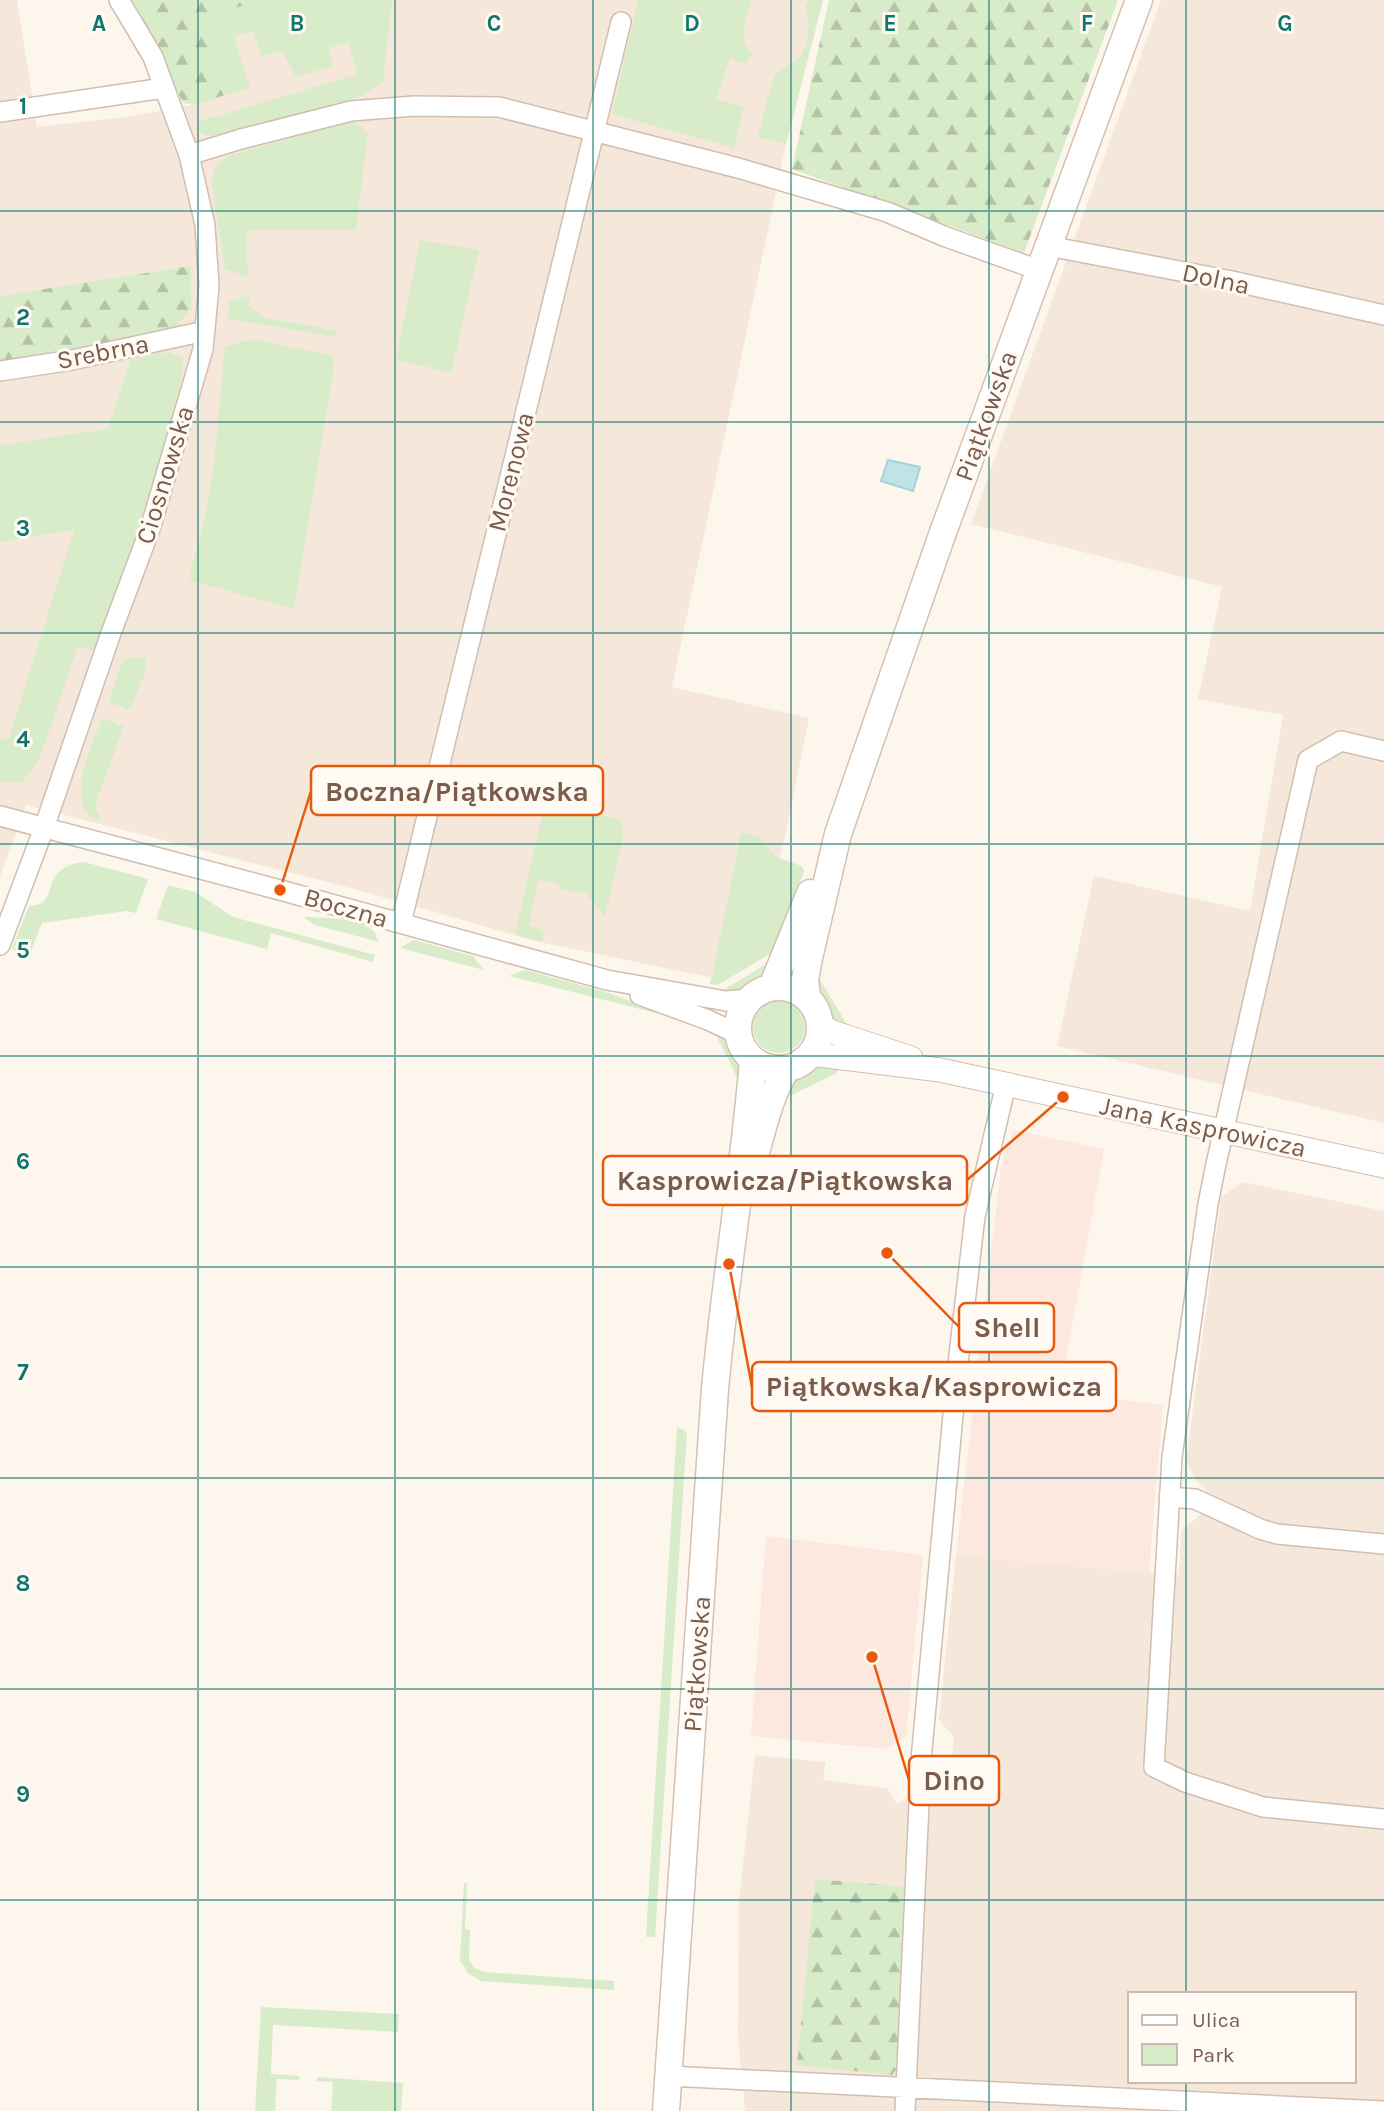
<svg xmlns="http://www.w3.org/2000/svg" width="1384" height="2111" font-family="Karla,sans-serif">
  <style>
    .residential { fill: #f5e8da; fill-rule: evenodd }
    .commercial { fill: #fde8e0 }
    .green { fill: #d8ecc9 }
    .forest { fill: url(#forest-firs) }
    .water { fill: #bfe3e8; stroke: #a5d3da; stroke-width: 2 }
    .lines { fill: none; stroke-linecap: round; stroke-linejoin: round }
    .minor-casing { stroke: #d1beb0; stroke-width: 22 }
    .tertiary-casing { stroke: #d1beb0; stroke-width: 25 }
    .secondary-casing { stroke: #d6c0b0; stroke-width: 29 }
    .minor { stroke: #fff; stroke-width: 19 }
    .tertiary { stroke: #fff; stroke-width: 23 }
    .secondary { stroke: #fff; stroke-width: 26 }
    .grid { fill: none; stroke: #0f766e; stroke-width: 2; stroke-opacity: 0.55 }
    .labels { text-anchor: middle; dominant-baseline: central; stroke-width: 6; stroke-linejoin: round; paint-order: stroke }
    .street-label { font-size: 26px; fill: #7a5c4d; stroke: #fffaf3 }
    .grid-label { font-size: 23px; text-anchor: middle; font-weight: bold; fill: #0f766e; stroke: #fffaf3; stroke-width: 6; stroke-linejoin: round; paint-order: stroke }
    .leader { fill: none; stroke: #e8590c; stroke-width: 2.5 }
    .callout-dot { fill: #e8590c; stroke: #fffaf3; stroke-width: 2.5 }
    .callout { fill: #fffaf3; stroke: #e8590c; stroke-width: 2.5 }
    .callout-label { font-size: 28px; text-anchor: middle; font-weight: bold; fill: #7a5c4d }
  </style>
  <defs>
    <pattern id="forest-firs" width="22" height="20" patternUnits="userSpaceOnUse" patternTransform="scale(1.75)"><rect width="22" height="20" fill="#d8ecc9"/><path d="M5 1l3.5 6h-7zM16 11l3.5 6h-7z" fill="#b4c2a5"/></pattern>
  </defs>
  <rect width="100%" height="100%" fill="#fdf6ec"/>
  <path class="residential" d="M 0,0 L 17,0 L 37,127 L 124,117 L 194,105 L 200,19 L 261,0 L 823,0 L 786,144 L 672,687 L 809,718 L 785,837 L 754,953 L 713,978 L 535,941 L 358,890 L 26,805 L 0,877 Z
    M 1161,0 L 1384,0 L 1384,1123 L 1057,1046 L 1094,876 L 1250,911 L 1283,715 L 1198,699 L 1222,587 L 971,524 Z
    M 1243,1182 L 1384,1211 L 1384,2111 L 745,2111 L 738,2035 L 739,1902 L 755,1755 L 826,1762 L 823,1780 L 887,1788 L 897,1804 L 950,1772 L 954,1737 L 939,1720 L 956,1555 L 1179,1575 L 1181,1531 L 1200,1515 L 1207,1490 L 1196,1480 L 1186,1462 L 1221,1197 ZM 1130,1994 L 1354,1994 L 1354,2081 L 1130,2081 Z"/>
  <path class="commercial" d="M 1013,1130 L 1104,1149 L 1060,1392 L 1163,1405 L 1149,1573 L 956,1555 L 1001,1166 Z
    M 766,1536 L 923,1555 L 906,1737 L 886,1749 L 751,1736 Z"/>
  <path class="green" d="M 261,0 L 392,0 L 383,82 L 352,101 L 224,134 C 214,136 205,138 197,129 L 197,122 L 358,74 L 348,42 L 329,48 L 334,66 L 296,77 L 282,51 L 261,56 L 253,31 L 234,36 L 250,88 L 225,95 L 200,19 Z
    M 638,0 L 752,0 C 747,18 736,39 753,53 L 746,64 L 730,59 L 717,99 L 744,107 L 734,148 L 612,114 Z
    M 808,0 L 823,0 L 786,144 L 758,137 C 763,118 767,97 774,78 C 779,67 792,66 799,58 C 810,45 810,20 805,6 Z
    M 354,120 L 368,135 L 356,230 L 246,230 L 248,277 L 225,269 L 211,180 L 215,168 L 227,156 Z
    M 420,240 L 479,250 L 451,373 L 396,359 Z
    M 249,295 L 249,305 L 263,317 L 338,331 L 335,337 L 228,319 L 229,302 Z
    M 251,339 L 331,355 L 334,365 L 294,609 L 192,581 L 189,574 C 215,502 217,423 225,347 Z
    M 168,352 L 184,358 C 173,458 128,557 93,651 L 78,646 L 39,760 L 22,782 L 0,782 L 0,740 L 9,738 L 74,530 L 0,542 L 0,445 L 108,429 L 131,358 Z
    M 146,657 L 145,673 L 130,710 L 109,702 L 122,662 L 130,658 Z
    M 102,718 L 124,727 L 97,799 L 96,810 L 102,821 C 59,810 93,743 102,718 Z
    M 545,802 L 622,820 L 621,827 L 624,832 L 605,918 L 587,894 L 560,889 L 557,884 L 538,880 L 529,926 L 544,930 L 542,942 L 515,935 Z
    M 741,833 L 758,836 L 776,857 L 802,866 L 804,871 L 773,952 L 718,985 L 709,984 L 712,976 Z
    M 84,862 L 148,879 L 136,913 L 127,911 L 42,923 L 28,959 L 17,954 L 12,948 L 29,906 C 33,905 37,906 40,904 C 56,897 43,866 84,862 Z
    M 168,885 L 195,892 L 233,917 L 375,955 L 373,962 L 271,933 L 267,949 L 156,919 Z
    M 303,917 C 325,918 355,917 374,931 L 379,942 L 315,925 Z
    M 414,940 L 473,956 L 484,970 L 400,948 Z
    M 778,957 C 761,980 751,992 720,992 Z
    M 813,968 L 850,1030 C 823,1015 818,997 813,968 Z
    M 525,970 L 606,992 L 680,1019 L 509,976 Z
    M753 1027a26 26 0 1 1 52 0a26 26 0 1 1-52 0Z
    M 712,1027 C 736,1045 743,1062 744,1091 Z
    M 821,1064 L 840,1064 L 837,1073 L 783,1099 L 795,1076 Z
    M 677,1427 L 687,1432 L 655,1937 L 646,1937 Z
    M 464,1883 L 467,1883 L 465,1929 L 470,1930 L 469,1960 L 475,1968 L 484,1972 L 614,1981 L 614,1990 L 481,1981 L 468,1973 L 460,1960 Z
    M 261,2007 L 399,2014 L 398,2032 L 273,2025 L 271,2074 L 300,2076 L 299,2080 L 277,2079 L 275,2111 L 255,2111 Z
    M 317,2077 L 403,2083 L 401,2111 L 331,2111 L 333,2082 L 317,2081 Z"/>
  <path class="forest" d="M 132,0 L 261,0 L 200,19 L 225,95 L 194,105 L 183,103 Z
    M 829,0 L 1118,0 L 1024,253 L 792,169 Z
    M 191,266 L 191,309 L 174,328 L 73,350 L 0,362 L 0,296 Z
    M 815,1879 L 907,1887 L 900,2065 L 892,2075 L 797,2065 Z"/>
  <path class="water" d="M 888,460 L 920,467 L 913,491 L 881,481 Z"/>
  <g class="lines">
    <defs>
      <path id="minor" d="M 0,112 L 164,88
        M 189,155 L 241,139 L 351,111 L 414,106 L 499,107 L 738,168 L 887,212 L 946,237 L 1039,270
        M 1048,246 L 1232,281 L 1384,315
        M 0,371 L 72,360 L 205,331
        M 1384,751 L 1341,741 L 1308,760 L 1216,1164 L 1208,1204 L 1172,1457 L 1154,1767 L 1185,1782 L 1263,1807 L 1384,1819
        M 0,816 L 280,890 L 607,980 L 726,1001 L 749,999
        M 401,923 L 621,22
        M 0,945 L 44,828 L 111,633 L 150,529 L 203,349 L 209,286 L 205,225 L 189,155 L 153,57 L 119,0
        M 640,995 L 708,1020 L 738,1034
        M 1169,1497 L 1195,1499 L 1260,1529 L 1277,1534 L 1384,1544
        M 668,2076 L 1384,2111
        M 905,2111 L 921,1760 L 957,1372 L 975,1216 L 1006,1084"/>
      <path id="tertiary" d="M 820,1025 L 832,1032 L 911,1058
        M 811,1054 L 940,1070 L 1384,1166"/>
      <path id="secondary" d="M738 1028a41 41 0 1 1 82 0a41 41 0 1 1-82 0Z
        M 772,987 L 810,893
        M 807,997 L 805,980 L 809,958 L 838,834 L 942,535 L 1139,0
        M 754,1160 C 763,1129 769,1096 787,1068
        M 666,2111 L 715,1389 C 725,1279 744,1170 753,1060"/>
    </defs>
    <use href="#minor" class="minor-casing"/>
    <use href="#tertiary" class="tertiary-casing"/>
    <use href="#secondary" class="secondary-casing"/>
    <use href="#minor" class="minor"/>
    <use href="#tertiary" class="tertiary"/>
    <use href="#secondary" class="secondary"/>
  </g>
  <path class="grid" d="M 198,0 L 198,2111M 395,0 L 395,2111M 593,0 L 593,2111M 791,0 L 791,2111M 989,0 L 989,2111M 1186,0 L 1186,1994M 0,211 L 1384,211M 0,422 L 1384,422M 0,633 L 1384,633M 0,844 L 1384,844M 0,1056 L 1384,1056M 0,1267 L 1384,1267M 0,1478 L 1384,1478M 0,1689 L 1384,1689M 0,1900 L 1384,1900M 1186,2081 L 1186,2111"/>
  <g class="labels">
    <g class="street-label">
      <text transform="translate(1216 279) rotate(12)">Dolna</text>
      <text transform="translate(103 352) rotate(-11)">Srebrna</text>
      <text transform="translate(986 416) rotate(-70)">Piątkowska</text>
      <text transform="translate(511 472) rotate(-76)">Morenowa</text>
      <text transform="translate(165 475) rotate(-73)">Ciosnowska</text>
      <text transform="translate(346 908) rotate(16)">Boczna</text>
      <text transform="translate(1203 1127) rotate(12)">Jana Kasprowicza</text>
      <text transform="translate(697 1664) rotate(-86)">Piątkowska</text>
    </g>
  </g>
  <g class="grid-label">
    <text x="99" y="31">A</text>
    <text x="297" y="31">B</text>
    <text x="494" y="31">C</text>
    <text x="692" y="31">D</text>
    <text x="890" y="31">E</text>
    <text x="1087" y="31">F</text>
    <text x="1285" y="31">G</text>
    <text x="23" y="114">1</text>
    <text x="23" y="325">2</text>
    <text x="23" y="536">3</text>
    <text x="23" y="747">4</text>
    <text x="23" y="958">5</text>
    <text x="23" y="1169">6</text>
    <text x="23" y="1380">7</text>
    <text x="23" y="1591">8</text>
    <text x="23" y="1802">9</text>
  </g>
  <path class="leader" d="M280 890L311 791M1063 1097L967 1180M887 1253L959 1327M729 1264L752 1387M872 1657L909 1780"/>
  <g class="callout-dot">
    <circle cx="280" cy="890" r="7"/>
    <circle cx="1063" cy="1097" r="7"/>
    <circle cx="887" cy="1253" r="7"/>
    <circle cx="729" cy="1264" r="7"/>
    <circle cx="872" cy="1657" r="7"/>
  </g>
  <g class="callout">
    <rect x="311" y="766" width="292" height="49" rx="7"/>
    <rect x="603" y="1156" width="364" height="49" rx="7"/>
    <rect x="959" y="1303" width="95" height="49" rx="7"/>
    <rect x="752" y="1362" width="364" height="49" rx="7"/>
    <rect x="909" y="1756" width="90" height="49" rx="7"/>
  </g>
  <g class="callout-label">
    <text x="457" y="801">Boczna/Piątkowska</text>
    <text x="785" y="1190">Kasprowicza/Piątkowska</text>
    <text x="1007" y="1337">Shell</text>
    <text x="934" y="1396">Piątkowska/Kasprowicza</text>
    <text x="954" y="1790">Dino</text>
  </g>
  <rect x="1128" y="1992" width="228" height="91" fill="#fffaf3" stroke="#cabbb1" stroke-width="2"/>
  <rect x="1142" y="2015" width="35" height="10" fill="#ffffff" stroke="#cabbb1" stroke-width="2"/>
  <text x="1192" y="2027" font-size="21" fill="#7a5c4d">Ulica</text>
  <rect x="1142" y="2044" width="35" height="21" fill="#d8ecc9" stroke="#cabbb1" stroke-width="2"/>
  <text x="1192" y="2062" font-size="21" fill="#7a5c4d">Park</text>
</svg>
